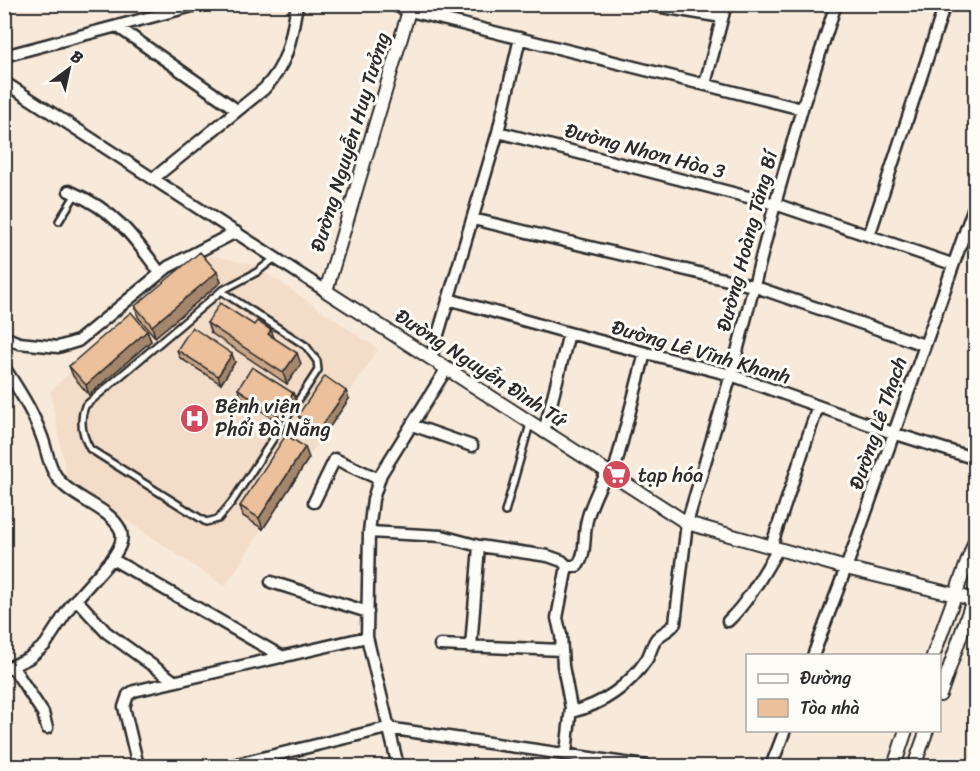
<svg xmlns="http://www.w3.org/2000/svg" width="980" height="771" font-family="Sriracha,sans-serif">
  <style>
    .built { fill: #f4ddc8 }
    .lines { fill: none; stroke-linecap: round; stroke-linejoin: round }
    .service-casing { stroke: #2b2b2b; stroke-width: 10 }
    .minor-casing { stroke: #2b2b2b; stroke-width: 15 }
    .tertiary-casing { stroke: #2b2b2b; stroke-width: 16 }
    .service { stroke: #fdfcf7; stroke-width: 5 }
    .minor { stroke: #fdfcf7; stroke-width: 10 }
    .tertiary { stroke: #fdfcf7; stroke-width: 12 }
    .wall { fill: #caa585; stroke: #2b2b2b; stroke-width: 1.5 }
    .shaded-wall { fill: #a4866c; stroke: #2b2b2b; stroke-width: 1.5 }
    .building { fill: #ebc09b; stroke: #2b2b2b; stroke-width: 1.5 }
    .labels { text-anchor: middle; dominant-baseline: central; stroke-width: 6; stroke-linejoin: round; paint-order: stroke }
    .street-label { font-size: 20px; fill: #2b2b2b; stroke: #fdfcf7 }
    .poi-label { font-size: 20px; fill: #2b2b2b; stroke: #fdfcf7; text-anchor: start }
  </style>
  <rect width="100%" height="100%" fill="#f8eadb"/>
  <filter id="ink" filterUnits="userSpaceOnUse"><feTurbulence type="fractalNoise" baseFrequency=".0167" numOctaves="2"/><feDisplacementMap in="SourceGraphic" scale="12" xChannelSelector="R" yChannelSelector="G"/><feConvolveMatrix kernelMatrix="1 2 1 2 8 2 1 2 1" color-interpolation-filters="sRGB"/></filter>
  <g filter="url(#ink)">
    <path class="built" d="M 211,255 L 255,265 L 378,349 L 225,587 L 67,480 L 50,391 L 176,278 Z"/>
    <g class="lines">
      <defs>
        <path id="service" d="M 59,221 L 76,194
          M 221,291 L 306,346 L 317,361 L 318,370 L 232,502 L 218,519 L 206,522 L 90,449 C 82,435 79,421 85,406 L 221,291 L 257,272 L 275,258
          M 505,512 L 530,424"/>
        <path id="minor" d="M 391,4 L 410,11 L 802,109
          M 644,4 L 722,17
          M 118,27 L 237,110
          M 4,56 L 200,4
          M 4,82 L 326,291
          M 705,84 L 726,4
          M 498,132 L 775,204 L 952,264
          M 154,178 L 264,89 C 289,63 291,38 297,4
          M 69,191 C 114,210 132,234 160,273
          M 473,219 L 753,286 L 924,345
          M 869,236 L 945,4
          M 448,299 L 569,333 L 731,375 L 893,433 L 976,459
          M 4,337 L 19,343 L 58,347 L 78,341 L 168,267 L 236,232
          M 431,358 L 498,132 L 520,38
          M 4,367 C 19,390 33,412 42,437 C 47,450 48,464 56,476 C 71,499 108,506 120,529 C 125,540 118,550 112,559 L 71,605 L 45,645 L 29,658 L 4,670
          M 412,425 L 472,446
          M 544,432 L 569,333
          M 613,476 L 645,353
          M 314,502 L 335,459 L 379,479
          M 369,532 L 442,536 L 479,546 L 548,556 L 562,561 L 567,566
          M 771,547 L 818,406
          M 112,559 L 283,657
          M 567,566 L 577,566 C 587,555 583,535 587,520 C 591,503 599,488 607,472
          M 271,582 L 368,612
          M 76,599 L 106,632 L 174,681
          M 728,621 C 749,601 763,574 778,549
          M 440,645 L 562,650
          M 471,647 L 479,546
          M 813,656 L 853,549 L 976,201
          M 12,666 L 43,713 L 47,728
          M 571,712 C 602,705 629,686 647,659 C 651,652 652,644 657,638 C 663,632 671,630 675,623 L 687,523 L 731,375 L 775,204 L 802,109 L 836,4
          M 566,753 L 571,708 L 563,666 L 561,635 L 557,618 L 567,566
          M 138,766 L 124,707 L 128,695 L 134,691 L 367,637
          M 229,766 L 387,728 L 645,766
          M 398,766 L 367,637 L 369,532 L 373,499 L 381,474 L 447,368
          M 771,766 L 785,730"/>
        <path id="tertiary" d="M 411,4 L 326,291 L 687,523 L 846,568 L 976,600
          M 933,656 L 976,538
          M 940,695 L 975,594
          M 894,766 L 906,730
          M 914,766 L 927,730"/>
      </defs>
      <use href="#service" class="service-casing"/>
      <use href="#minor" class="minor-casing"/>
      <use href="#tertiary" class="tertiary-casing"/>
      <use href="#service" class="service"/>
      <use href="#minor" class="minor"/>
      <use href="#tertiary" class="tertiary"/>
    </g>
    <path class="wall" d="M 217,272 L 221,282 L 155,337 L 138,317 L 135,306 Z
      M 207,323 L 271,330 L 274,338 L 301,364 L 287,384 L 211,333 Z
      M 147,331 L 151,341 L 89,395 L 73,376 L 69,366 Z
      M 177,350 L 235,362 L 221,384 L 180,358 Z
      M 238,389 L 293,393 L 296,401 L 281,424 L 241,397 Z
      M 349,399 L 322,438 L 301,423 L 298,415 Z
      M 309,458 L 263,529 L 243,516 L 240,506 Z"/>
    <path class="shaded-wall" d="M 217,272 L 221,282 L 155,337 L 152,326 Z
      M 271,330 L 275,340 L 268,334 Z
      M 147,331 L 151,341 L 89,395 L 86,385 Z
      M 297,353 L 301,364 L 287,384 L 283,373 Z
      M 232,354 L 235,362 L 221,384 L 218,376 Z
      M 346,391 L 349,399 L 322,438 L 319,430 Z
      M 293,393 L 296,401 L 281,424 L 279,416 Z
      M 305,447 L 309,458 L 263,529 L 259,518 Z"/>
    <path class="building" d="M 200,252 L 217,272 L 152,326 L 135,306 Z
      M 220,303 L 254,325 L 257,321 L 271,330 L 268,334 L 297,353 L 283,373 L 207,323 Z
      M 131,312 L 147,331 L 86,385 L 69,366 Z
      M 192,327 L 232,354 L 218,376 L 177,350 Z
      M 252,367 L 293,393 L 279,416 L 238,389 Z
      M 325,376 L 346,391 L 319,430 L 298,415 Z
      M 286,435 L 305,447 L 259,518 L 240,506 Z"/>
  </g>
  <defs>
    <symbol id="hospital-disc" viewBox="-11 -11 22 22"><circle r="9.5" fill="#d1495b" stroke="#fdfcf7"/><path d="M-5-5h3v3.5h4V-5h3V5h-3V1.5h-4V5h-3Z" fill="#fff"/></symbol>
    <symbol id="supermarket-disc" viewBox="-11 -11 22 22"><circle r="9.5" fill="#d1495b" stroke="#fdfcf7"/><path d="M-6-5.5h2.5l.6 2H6L4.5 2H-2.5L-4.4-4H-6ZM-1.5 3.2a1.3 1.3 0 1 0 .1 0ZM3 3.2a1.3 1.3 0 1 0 .1 0Z" fill="#fff"/></symbol>
  </defs>
  <g fill-rule="evenodd">
    <use href="#hospital-disc" x="178" y="402" width="33" height="33"/>
    <use href="#supermarket-disc" x="600" y="458" width="33" height="33"/>
  </g>
  <g class="labels">
    <g class="street-label">
      <text transform="translate(350 142) rotate(-73)">Đường Nguyễn Huy Tưởng</text>
      <text transform="translate(645 151) rotate(15)">Đường Nhơn Hòa 3</text>
      <text transform="translate(747 241) rotate(-75)">Đường Hoàng Tăng Bí</text>
      <text transform="translate(701 352) rotate(16)">Đường Lê Vĩnh Khanh</text>
      <text transform="translate(481 368) rotate(33)">Đường Nguyễn Đình Tứ</text>
      <text transform="translate(878 423) rotate(-71)">Đường Lê Thạch</text>
    </g>
    <g class="poi-label">
      <text x="215" y="406">Bệnh viện<tspan x="215" dy="23">Phổi Đà Nẵng</tspan></text>
      <text x="638" y="475">tạp hóa</text>
    </g>
  </g>
  <rect width="980" height="771" fill="none" stroke="#fdfcf7" stroke-width="24"/>
  <rect x="12" y="12" width="956" height="747" fill="none" stroke="#2b2b2b" stroke-width="2" filter="url(#ink)"/>
  <rect x="746" y="654" width="195" height="78" fill="#fdfcf7" stroke="#a9a8a5" stroke-width="1.5"/>
  <rect x="758" y="674" width="30" height="9" fill="#fdfcf7" stroke="#a9a8a5" stroke-width="1.5"/>
  <text x="800" y="684" font-size="18" fill="#2b2b2b">Đường</text>
  <rect x="758" y="699" width="30" height="18" fill="#ebc09b" stroke="#a9a8a5" stroke-width="1.5"/>
  <text x="800" y="714" font-size="18" fill="#2b2b2b">Tòa nhà</text>
  <g transform="translate(69 69) rotate(33)" stroke="#fdfcf7" stroke-width="4.5" paint-order="stroke">
  <path d="M0-4.5L10 22L0 15L-10 22Z" fill="#2b2b2b"/>
  <text y="-9" font-size="16" font-weight="bold" text-anchor="middle" fill="#2b2b2b">B</text>
  </g>
</svg>
